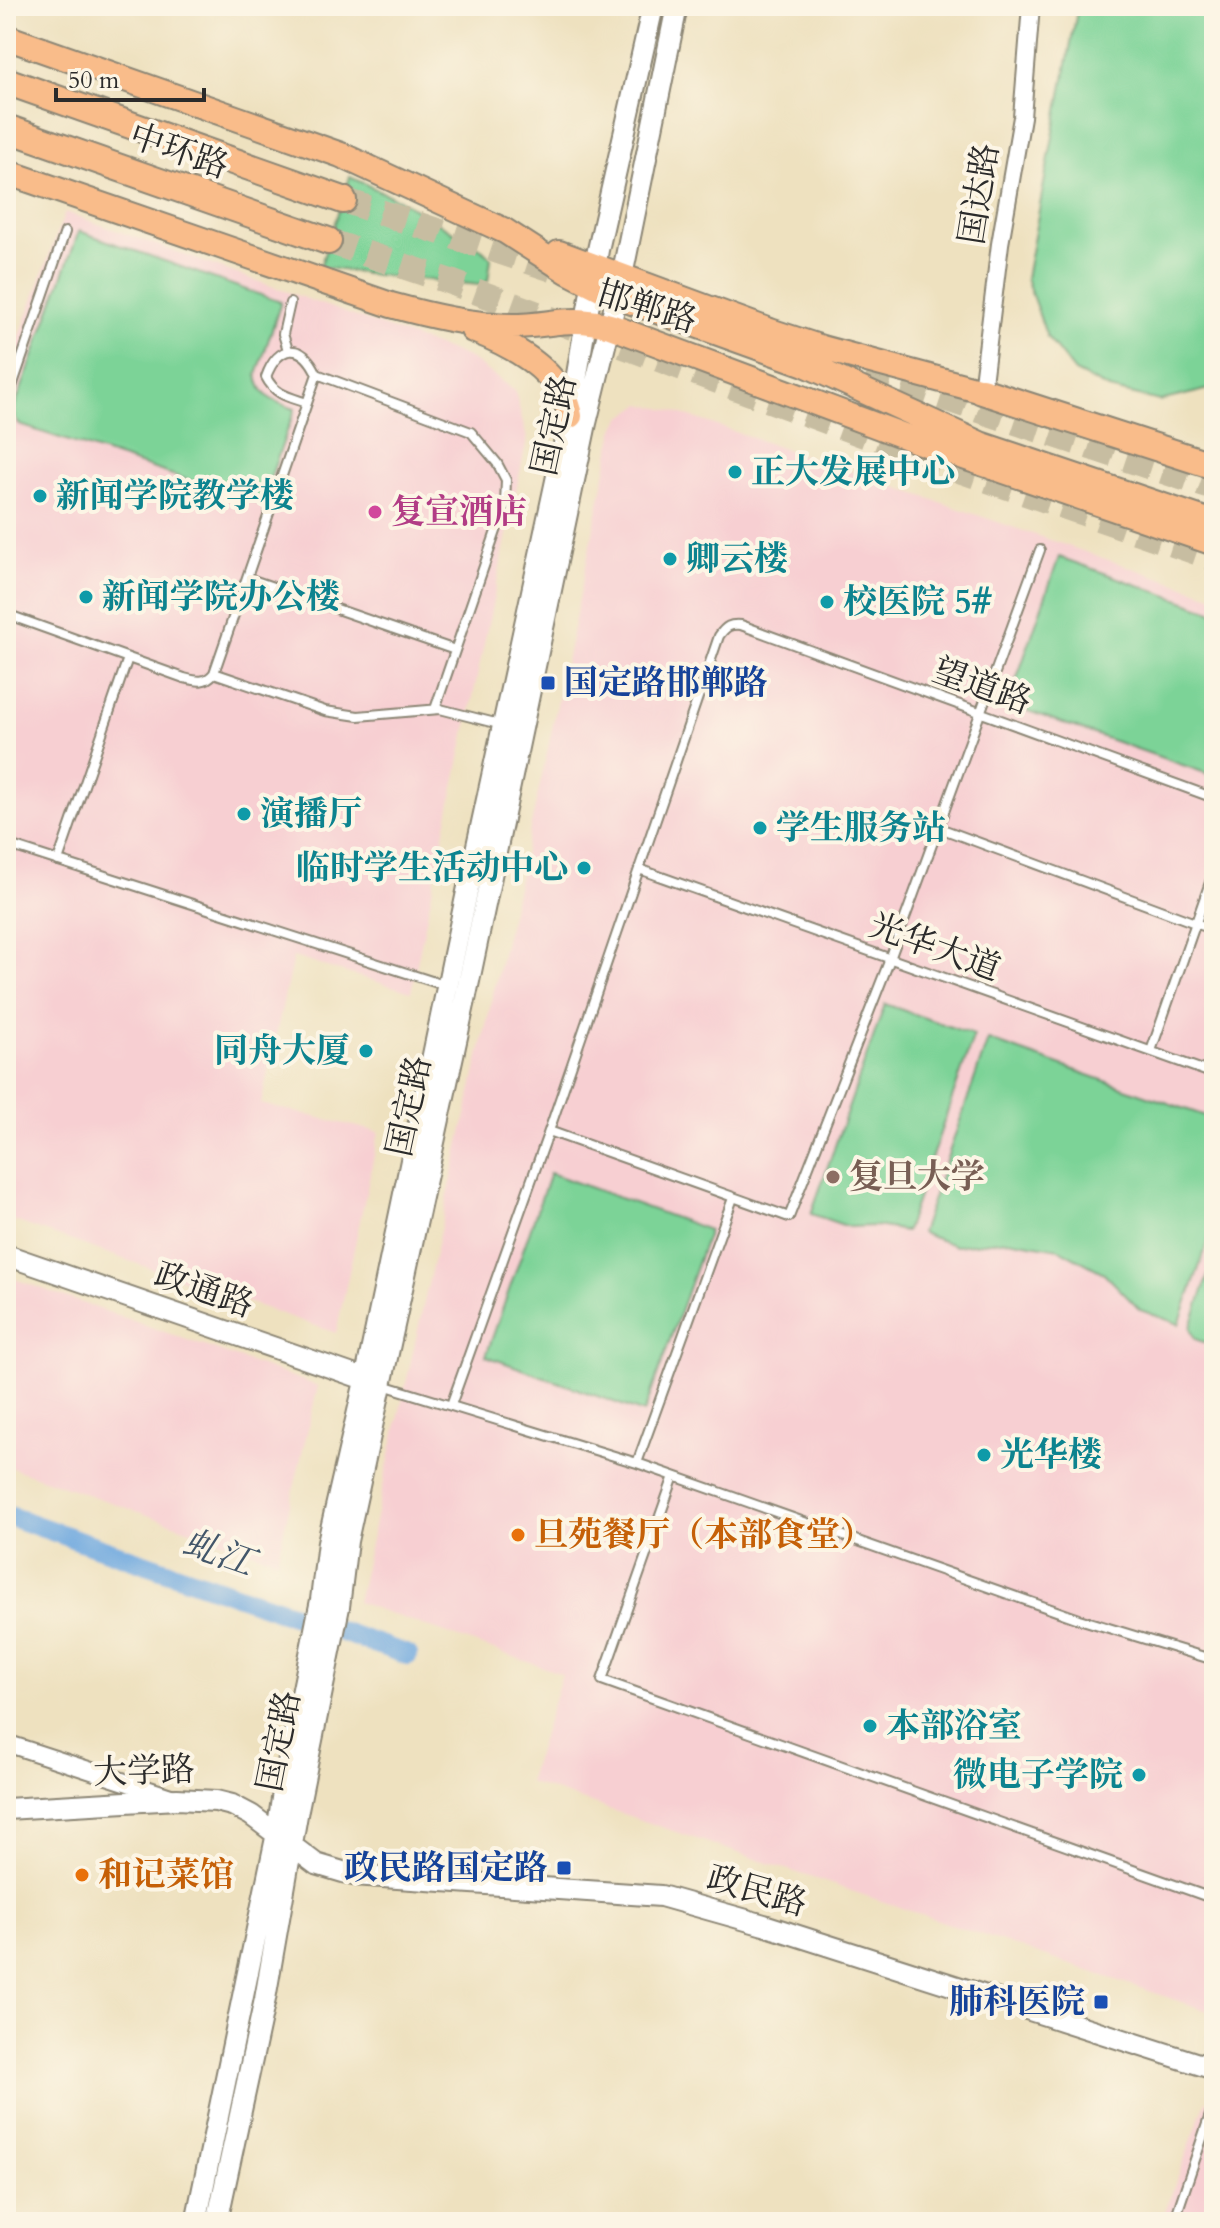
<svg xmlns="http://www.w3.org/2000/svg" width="1220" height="2228" font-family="Cardo,'Noto Serif SC',serif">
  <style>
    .built { fill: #f7cfd2 }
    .green { fill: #7cd397; stroke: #547f61; stroke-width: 2 }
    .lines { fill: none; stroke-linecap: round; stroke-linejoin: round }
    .canal { stroke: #70a9df; stroke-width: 20 }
    .trunk-tunnel { stroke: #c7bda1; stroke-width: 26; stroke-dasharray: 26 13; stroke-linecap: butt }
    .service-casing { stroke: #8c8675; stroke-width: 12 }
    .minor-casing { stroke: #8c8675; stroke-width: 20 }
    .tertiary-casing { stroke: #8c8675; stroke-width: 24 }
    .primary-casing { stroke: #8c8675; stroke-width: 28 }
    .trunk-casing { stroke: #8c8675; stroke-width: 30 }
    .service { stroke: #fff; stroke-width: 8 }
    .minor { stroke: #fff; stroke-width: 16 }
    .tertiary { stroke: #fff; stroke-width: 20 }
    .primary { stroke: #f9bc8a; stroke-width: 24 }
    .trunk { stroke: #f9bc8a; stroke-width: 26 }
    .culture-dot { fill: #0f9aa8; stroke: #fcf5e5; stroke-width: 3 }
    .hotel-dot { fill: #d1479c; stroke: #fcf5e5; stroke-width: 3 }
    .transit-dot { fill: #1a4fb4; stroke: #fcf5e5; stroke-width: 3 }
    .education-dot { fill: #8d6e63; stroke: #fcf5e5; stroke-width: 3 }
    .food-dot { fill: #e8710a; stroke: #fcf5e5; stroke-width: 3 }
    .labels { text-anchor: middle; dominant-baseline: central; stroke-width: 8; stroke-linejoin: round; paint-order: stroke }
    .street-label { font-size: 34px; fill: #2b2b2b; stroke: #fcf5e5 }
    .culture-label { font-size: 34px; font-weight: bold; fill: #0d838f; stroke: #fcf5e5; text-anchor: start }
    .hotel-label { font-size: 34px; font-weight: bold; fill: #b23c85; stroke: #fcf5e5; text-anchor: start }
    .transit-label { font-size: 34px; font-weight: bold; fill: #164399; stroke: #fcf5e5; text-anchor: end }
    .education-label { font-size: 34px; font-weight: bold; fill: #785e54; stroke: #fcf5e5; text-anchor: start }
    .food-label { font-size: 34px; font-weight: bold; fill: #c56008; stroke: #fcf5e5; text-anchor: start }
    .water-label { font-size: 36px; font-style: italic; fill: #43576a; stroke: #fcf5e5 }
  </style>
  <rect width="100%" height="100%" fill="#fcf5e5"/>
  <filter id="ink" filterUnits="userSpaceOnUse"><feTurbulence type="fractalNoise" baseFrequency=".0125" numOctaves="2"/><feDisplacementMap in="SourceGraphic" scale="16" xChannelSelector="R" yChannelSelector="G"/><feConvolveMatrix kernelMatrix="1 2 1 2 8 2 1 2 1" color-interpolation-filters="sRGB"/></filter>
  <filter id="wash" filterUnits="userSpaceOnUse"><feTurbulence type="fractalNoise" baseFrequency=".006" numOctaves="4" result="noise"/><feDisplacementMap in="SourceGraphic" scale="32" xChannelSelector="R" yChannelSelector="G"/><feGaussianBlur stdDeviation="1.8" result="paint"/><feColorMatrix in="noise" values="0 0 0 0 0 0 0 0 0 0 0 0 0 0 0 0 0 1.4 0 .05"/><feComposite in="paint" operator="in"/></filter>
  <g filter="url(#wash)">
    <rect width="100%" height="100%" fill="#eee1bf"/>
    <path class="built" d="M 65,212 L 468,357 L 515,391 L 527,439 L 411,992 L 293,957 L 261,1104 L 379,1132 L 336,1333 L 6,1218 L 6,374 Z
      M 641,404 L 674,411 L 1214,596 L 1214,2013 L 528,1782 L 562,1674 L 357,1602 L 547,753 L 614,431 L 621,418 Z
      M 6,1276 L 318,1386 L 277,1560 L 6,1466 Z
      M 1206,2101 L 1214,2103 L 1214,2222 L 1161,2222 Z"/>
    <path class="green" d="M 1078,6 L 1214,6 L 1214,388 L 1160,401 L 1109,389 L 1075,372 L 1047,337 L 1026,278 Z
      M 350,177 L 403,202 L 483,250 L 491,258 L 488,281 L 480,285 L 377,275 L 320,267 Z
      M 79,231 L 281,302 L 257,375 C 260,398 275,402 295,409 L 261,504 L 20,425 L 15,418 L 15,406 Z
      M 1059,557 L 1214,612 L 1214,776 L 1008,704 Z
      M 885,1004 L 974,1035 L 906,1231 L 876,1226 L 849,1227 L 811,1214 Z
      M 988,1040 L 1214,1119 L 1214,1225 L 1179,1324 L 1140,1310 L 1104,1273 L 1059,1249 L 1008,1240 L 956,1246 L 921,1233 Z
      M 550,1173 L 709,1230 L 644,1413 L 486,1356 Z
      M 1214,1258 L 1214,1346 L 1195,1339 L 1190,1329 Z"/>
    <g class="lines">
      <path class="canal" d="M 6,1515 L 408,1655"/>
    </g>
  </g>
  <g filter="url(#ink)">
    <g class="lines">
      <path class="trunk-tunnel" d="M 343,200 L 565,273
        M 328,241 L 448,281 L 956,469 L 1214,558
        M 830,360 L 1214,488"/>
      <defs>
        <path id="service" d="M 288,350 L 283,334 L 290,303
          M 317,374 L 471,432 L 497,463 L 506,480 L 505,505 L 435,709
          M 6,404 L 65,232
          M 247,578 L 455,650
          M 6,614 L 184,678 C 196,681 205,684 214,673 L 307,403 L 317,374 C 302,341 278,344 266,377 C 275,395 289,397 307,403
          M 214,673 L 325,711 L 358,716 L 440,709 L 503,725
          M 937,827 L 1214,930
          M 6,844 L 447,986
          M 58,861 L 128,658
          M 639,869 L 1214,1074
          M 1151,1051 L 1214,871
          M 549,1131 L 789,1217 L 890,959 L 1040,550
          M 383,1385 L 637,1463 L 1079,1619 L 1214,1660
          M 451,1405 L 549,1131 L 719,636 C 726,626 730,624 741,625 L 1214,798
          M 637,1463 L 733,1198
          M 674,1476 L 602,1680 L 1214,1899
          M 1174,2222 L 1214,2103"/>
        <path id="minor" d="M 982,391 L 1000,244 L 1022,117 L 1031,6
          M 6,1743 L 171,1797"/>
        <path id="tertiary" d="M 6,1255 L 376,1383
          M 6,1809 L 177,1799 L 216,1801 L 232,1805 L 251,1815 L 316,1864 L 353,1875 L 661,1896 L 764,1925 L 1214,2069
          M 196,2222 L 277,1833 L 285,1778 L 321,1600 L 328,1542 L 365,1381 L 467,892 L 570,416 L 598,250 L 653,6
          M 217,2222 L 265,1999 L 298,1809 L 339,1607 L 347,1541 L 465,1000 L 586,423 L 622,276 L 677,6"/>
        <path id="primary" d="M 6,37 L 341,155 L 505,231 L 567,271 L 618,297 L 805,364 L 980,444 L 1214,523
          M 6,172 L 391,305 C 431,316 470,325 512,326 C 551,326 569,315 610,326 L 920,442 L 1214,543
          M 559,253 L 770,331 L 822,348 L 982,391
          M 473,330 C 512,345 562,371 570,416"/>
        <path id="trunk" d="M 6,81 L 343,200
          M 6,128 L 328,241
          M 982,391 L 1214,466"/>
      </defs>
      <use href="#service" class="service-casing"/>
      <use href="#minor" class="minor-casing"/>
      <use href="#tertiary" class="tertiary-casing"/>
      <use href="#primary" class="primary-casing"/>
      <use href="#trunk" class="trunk-casing"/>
      <use href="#service" class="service"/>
      <use href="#minor" class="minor"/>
      <use href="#tertiary" class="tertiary"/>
      <use href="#primary" class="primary"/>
      <use href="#trunk" class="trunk"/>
    </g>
  </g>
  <g class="culture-dot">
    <circle cx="735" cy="472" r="8"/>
    <circle cx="40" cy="496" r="8"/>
    <circle cx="670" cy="559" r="8"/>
    <circle cx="86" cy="597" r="8"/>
    <circle cx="827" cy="602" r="8"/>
    <circle cx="244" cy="814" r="8"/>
    <circle cx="760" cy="828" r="8"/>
    <circle cx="584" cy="868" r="8"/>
    <circle cx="366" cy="1051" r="8"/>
    <circle cx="984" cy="1455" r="8"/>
    <circle cx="870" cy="1726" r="8"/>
    <circle cx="1139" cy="1775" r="8"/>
  </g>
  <circle class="hotel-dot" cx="375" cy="512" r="8"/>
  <g class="transit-dot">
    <rect x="540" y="675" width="16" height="16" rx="4"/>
    <rect x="556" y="1860" width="16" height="16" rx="4"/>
    <rect x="1093" y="1994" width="16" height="16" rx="4"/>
  </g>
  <circle class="education-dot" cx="833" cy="1177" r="8"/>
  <g class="food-dot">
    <circle cx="518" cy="1535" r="8"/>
    <circle cx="82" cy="1875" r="8"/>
  </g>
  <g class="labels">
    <g class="street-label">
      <text transform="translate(179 151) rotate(19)">中环路</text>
      <text transform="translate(979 194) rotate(-81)">国达路</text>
      <text transform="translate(647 307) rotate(17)">邯郸路</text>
      <text transform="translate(554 425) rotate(-78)">国定路</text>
      <text transform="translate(982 686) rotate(20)">望道路</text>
      <text transform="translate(935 947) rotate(20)">光华大道</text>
      <text transform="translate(409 1106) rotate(-78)">国定路</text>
      <text transform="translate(204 1290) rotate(19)">政通路</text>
      <text transform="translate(279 1741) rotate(-79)">国定路</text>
      <text transform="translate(144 1771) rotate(-2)">大学路</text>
      <text transform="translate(757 1891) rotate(16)">政民路</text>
    </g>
    <g class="culture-label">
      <text x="751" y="472">正大发展中心</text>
      <text x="56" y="496">新闻学院教学楼</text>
      <text x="686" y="559">卿云楼</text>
      <text x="102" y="597">新闻学院办公楼</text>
      <text x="843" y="602">校医院 5#</text>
      <text x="260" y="814">演播厅</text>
      <text x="776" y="828">学生服务站</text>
      <text x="568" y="868" text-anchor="end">临时学生活动中心</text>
      <text x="350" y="1051" text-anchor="end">同舟大厦</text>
      <text x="1000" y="1455">光华楼</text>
      <text x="886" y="1726">本部浴室</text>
      <text x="1123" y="1775" text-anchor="end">微电子学院</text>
    </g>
    <g class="hotel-label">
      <text x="391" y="512">复宣酒店</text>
    </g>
    <g class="transit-label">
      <text x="564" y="683" text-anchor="start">国定路邯郸路</text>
      <text x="548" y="1868">政民路国定路</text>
      <text x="1085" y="2002">肺科医院</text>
    </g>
    <g class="education-label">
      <text x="849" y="1177">复旦大学</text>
    </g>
    <g class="food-label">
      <text x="534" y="1535">旦苑餐厅（本部食堂）</text>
      <text x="98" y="1875">和记菜馆</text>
    </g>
    <g class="water-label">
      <text transform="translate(218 1553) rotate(19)">虬江</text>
    </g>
  </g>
  <rect width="1220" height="2228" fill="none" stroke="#fcf5e5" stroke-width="32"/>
  <path d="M56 88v12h148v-12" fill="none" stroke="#2b2b2b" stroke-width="4"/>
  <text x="68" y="88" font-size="24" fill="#2b2b2b" stroke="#fcf5e5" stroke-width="6" paint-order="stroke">50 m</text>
</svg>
